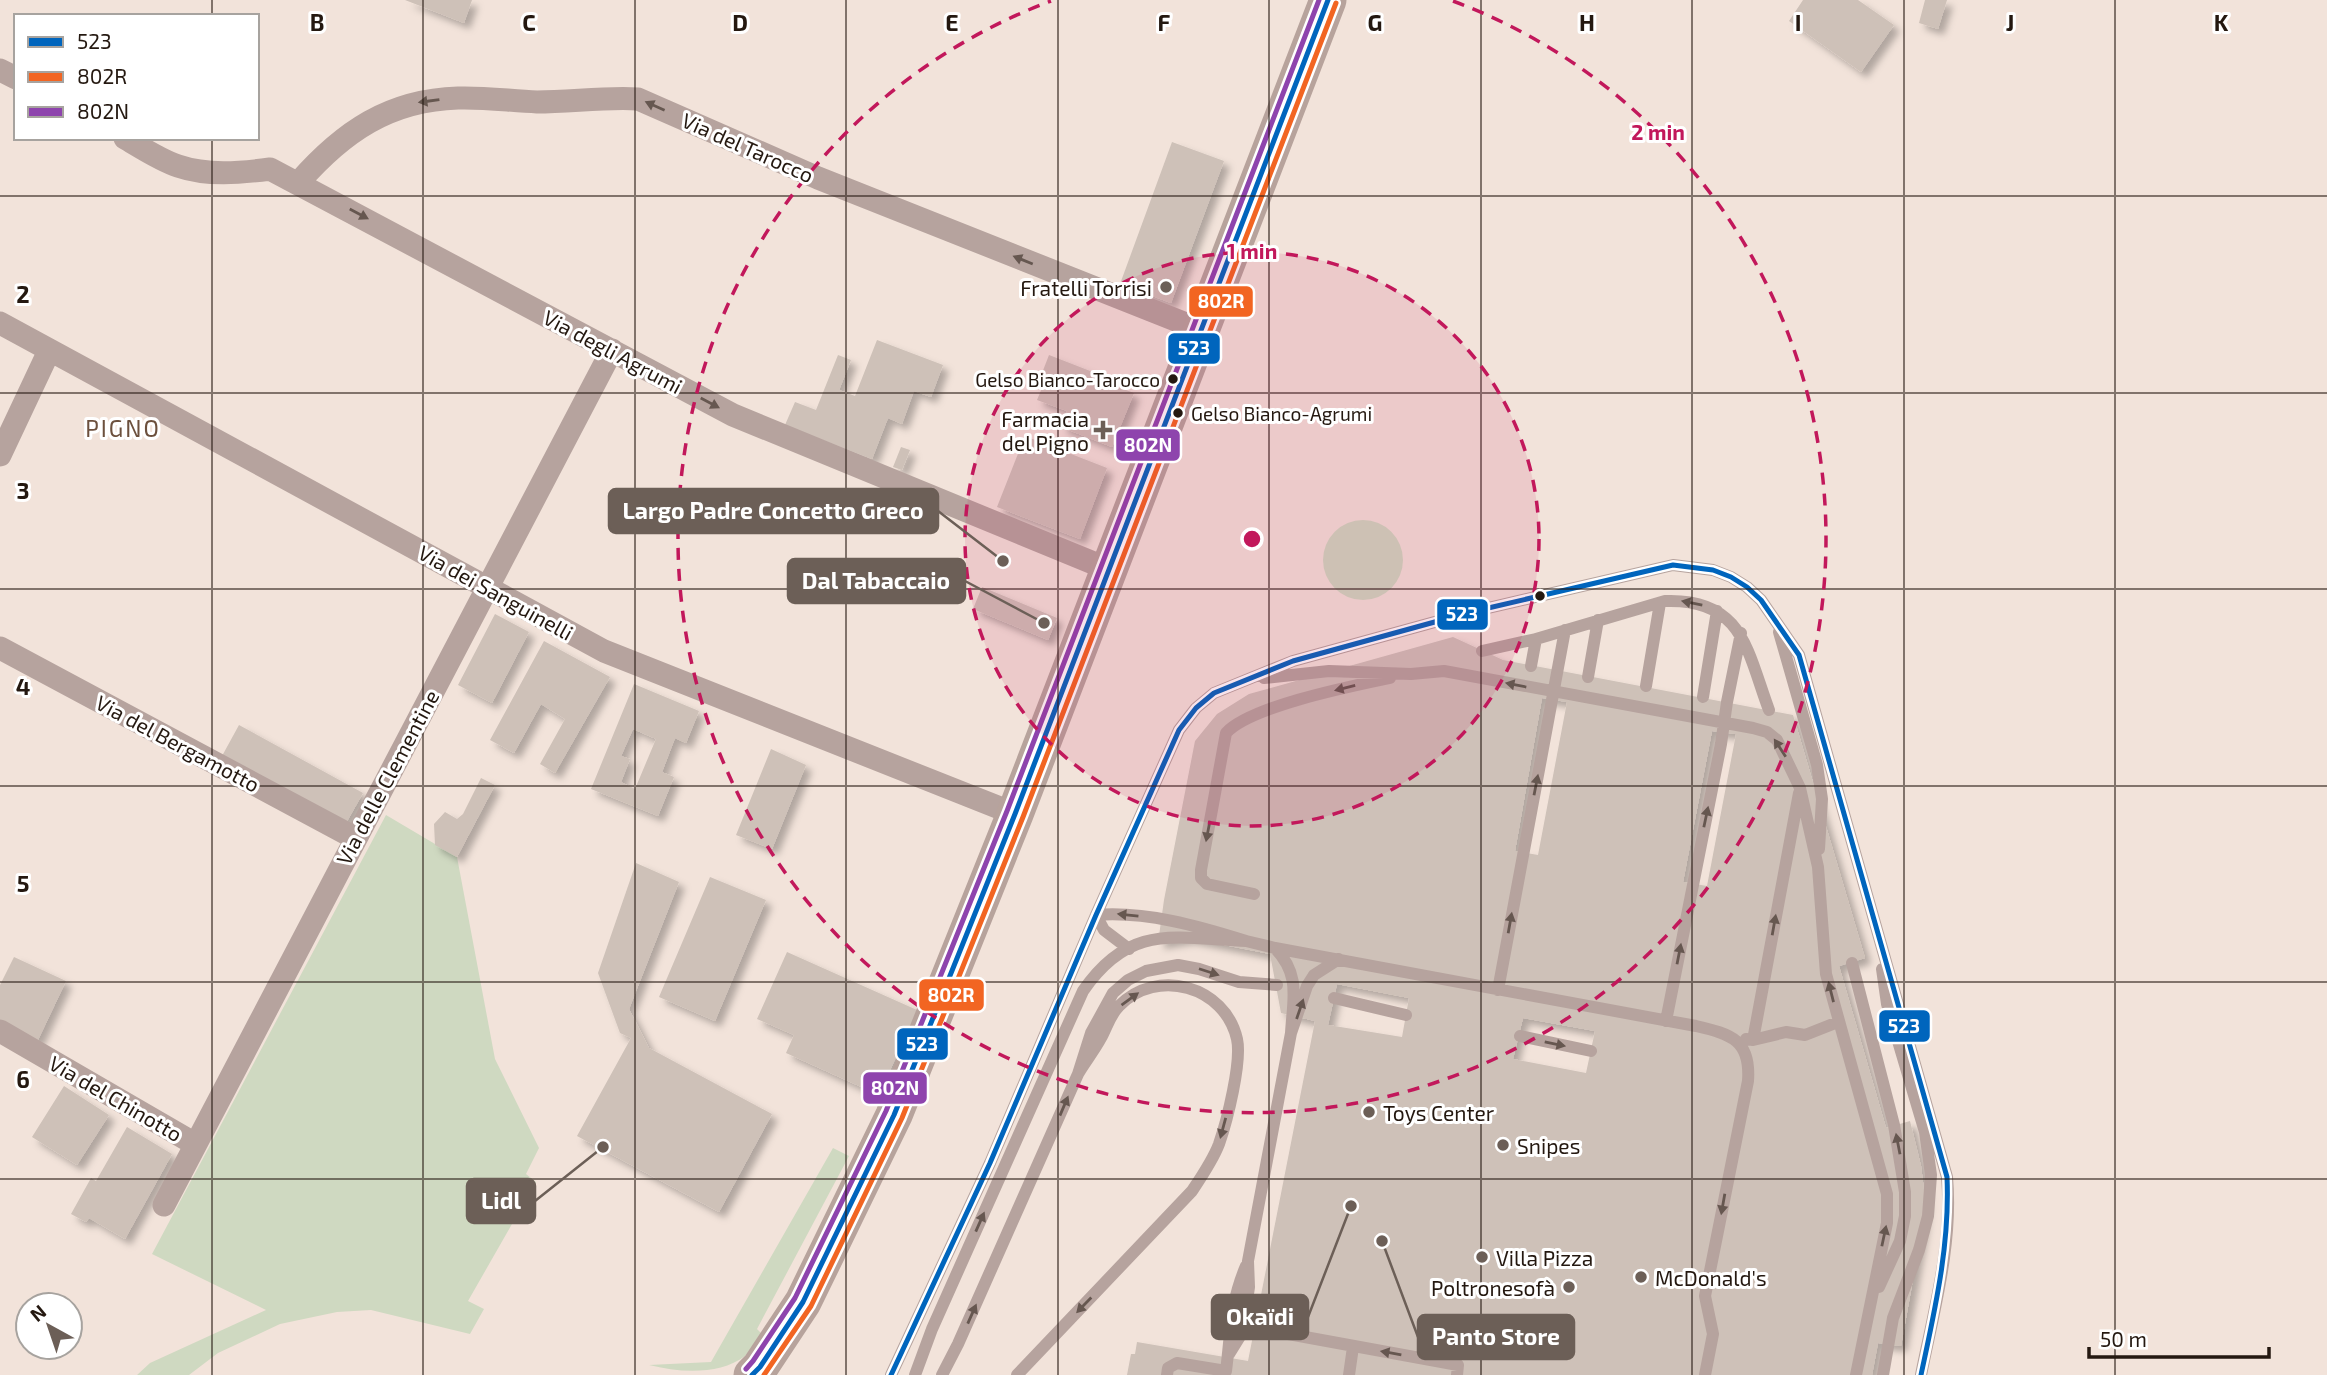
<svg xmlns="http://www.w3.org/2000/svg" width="2327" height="1375" font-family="'Exo 2',sans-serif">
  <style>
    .green { fill: #cfd9c1 }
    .building { fill: #cec1b8; fill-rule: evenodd; filter: url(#shadow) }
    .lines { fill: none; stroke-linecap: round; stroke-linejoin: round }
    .lane { stroke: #b6a39e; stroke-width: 12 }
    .street { stroke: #b6a39e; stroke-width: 23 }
    .primary { stroke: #b7a39c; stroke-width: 37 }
    .bus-1-casing { stroke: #fff; stroke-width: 10 }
    .bus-2-casing { stroke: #fff; stroke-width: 10 }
    .bus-3-casing { stroke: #fff; stroke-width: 10 }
    .bus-1 { stroke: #0065bd; stroke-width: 5 }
    .bus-2 { stroke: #f26522; stroke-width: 5 }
    .bus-3 { stroke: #8e44ad; stroke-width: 5 }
    .oneway { fill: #665750 }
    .grid { fill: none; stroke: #241810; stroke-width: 2; stroke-opacity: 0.55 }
    .ring { fill: none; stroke: #c2185b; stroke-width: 3.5; stroke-dasharray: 12 9 }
    .poi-dot { fill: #6c5f57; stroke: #fff; stroke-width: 2.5 }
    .bus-dot { fill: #241810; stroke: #fff; stroke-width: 2.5 }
    .labels { text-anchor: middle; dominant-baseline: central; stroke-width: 6; stroke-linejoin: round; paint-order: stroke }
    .bus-label { font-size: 19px; fill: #241810; stroke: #fff; text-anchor: end }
    .street-label { font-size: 21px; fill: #241810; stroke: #fff }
    .poi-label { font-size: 21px; fill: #241810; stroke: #fff; text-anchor: start }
    .neighbourhood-label { font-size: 23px; letter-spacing: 2px; fill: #6c503d; stroke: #fff }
    .grid-label { font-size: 23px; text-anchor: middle; font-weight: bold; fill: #241810; stroke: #fff; stroke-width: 6; stroke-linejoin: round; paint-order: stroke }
    .centre { fill: #c2185b; stroke: #fff; stroke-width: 3.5 }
    .ring-label { font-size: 21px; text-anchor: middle; font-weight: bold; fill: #c2185b; stroke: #fff; stroke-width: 6; stroke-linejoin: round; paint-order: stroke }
    .leader { fill: none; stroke: #6c5f57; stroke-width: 2.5 }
    .callout-dot { fill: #6c5f57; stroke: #fff; stroke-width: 2.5 }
    .callout { fill: #6c5f57; stroke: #6c5f57; stroke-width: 2.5 }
    .callout-label { font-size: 23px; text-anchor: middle; font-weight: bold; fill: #fff }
    .line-badge { stroke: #fff; stroke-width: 2.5 }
    .badge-label { font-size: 19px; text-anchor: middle; font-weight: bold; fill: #fff }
  </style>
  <defs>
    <filter id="shadow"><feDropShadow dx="6" dy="6" stdDeviation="3.5" flood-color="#0004"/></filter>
  </defs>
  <rect width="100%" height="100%" fill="#f2e3da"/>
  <path class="green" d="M1323 560a40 40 0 1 1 80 0a40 40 0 1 1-80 0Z
    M 386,815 L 457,857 L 495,1059 L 539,1148 L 526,1174 L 536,1182 L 468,1301 L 484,1309 L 470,1334 L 371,1310 L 337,1312 L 280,1324 L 218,1353 L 189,1375 L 137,1375 L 150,1363 L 266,1310 L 152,1254 Z
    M 833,1148 L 849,1156 L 757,1329 L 761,1333 C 756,1340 751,1349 745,1356 C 720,1375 681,1373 649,1365 L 711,1362 Z"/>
  <path class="building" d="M 405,0 L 472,0 L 464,23 Z
    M 1803,0 L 1858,0 L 1894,25 L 1861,72 L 1789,21 Z
    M 1925,0 L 1947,0 L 1938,29 L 1919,23 Z
    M 1172,142 L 1224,161 L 1171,303 L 1120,284 Z
    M 877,340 L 943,365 L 931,397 L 914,391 L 902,424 L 888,418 L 872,459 L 785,425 L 795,402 L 816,410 L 838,355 L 851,360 L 839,390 L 855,396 Z
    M 1049,355 L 1103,376 L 1102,381 L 1134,393 L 1112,447 L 1061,427 L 1067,411 L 1037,400 L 1042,388 L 1037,386 Z
    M 1025,436 L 1107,468 L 1080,539 L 997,507 Z
    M 901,447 L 910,450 L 902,470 L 893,467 Z
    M 982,587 L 1057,618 L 1048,640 L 973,609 Z
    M 495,614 L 529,632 L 492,703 L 458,685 Z
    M 1453,637 L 1503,660 L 1793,715 L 1865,958 L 1839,966 L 1886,1128 L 1910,1121 L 1921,1166 L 1925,1198 L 1923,1224 L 1901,1346 L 1878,1343 L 1872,1375 L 1127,1375 L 1131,1354 L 1135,1354 L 1137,1342 L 1248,1361 L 1315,1021 L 1281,1013 L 1270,954 L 1189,938 L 1158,943 L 1164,900 L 1195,741 L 1217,714 L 1249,694 ZM 1542,698 L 1567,702 L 1538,855 L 1515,851 ZM 1712,731 L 1736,734 L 1707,886 L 1683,882 ZM 1337,984 L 1409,998 L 1402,1037 L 1328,1025 ZM 1523,1018 L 1595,1031 L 1586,1073 L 1513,1059 Z
    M 544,641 L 610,677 L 555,773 L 540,764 L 565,719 L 541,704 L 514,753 L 490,740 Z
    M 634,684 L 699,711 L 686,743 L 675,738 L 662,772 L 674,777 L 658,816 L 591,789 ZM 633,729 L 656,739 L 635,789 L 621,782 L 630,759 L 621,756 Z
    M 239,725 L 363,793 L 346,823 L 222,756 Z
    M 771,749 L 806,765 L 772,849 L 736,835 Z
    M 481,778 L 495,785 L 457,857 L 435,845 L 434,824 L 445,812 L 457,819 L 463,814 Z
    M 636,863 L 679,882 L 629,1009 L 649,1048 L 772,1114 L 719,1212 L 577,1136 L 631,1038 L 620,1033 L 598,973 Z
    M 710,877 L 766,900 L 715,1021 L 659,997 Z
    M 787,952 L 917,1010 L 879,1095 L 786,1053 L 794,1035 L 757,1019 Z
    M 14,957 L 66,981 L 37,1042 L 0,1024 L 0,985 Z
    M 64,1086 L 109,1115 L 77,1165 L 32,1137 Z
    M 127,1127 L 172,1154 L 125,1239 L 89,1218 L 86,1222 L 71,1214 L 91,1178 L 96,1181 Z"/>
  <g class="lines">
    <path class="lane" d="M 1779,632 L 1817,765 L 1822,799 L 1819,849
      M 1482,651 L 1536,639 L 1665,601 C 1743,598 1747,651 1769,710
      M 1531,666 L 1536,639
      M 1588,677 L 1598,620
      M 1264,678 L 1329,671 L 1411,674 L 1444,671 L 1753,728 L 1767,732 L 1777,740 L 1800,788 L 1818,867 L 1826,974 L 1887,1194 L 1887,1223 L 1856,1375
      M 1646,686 L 1660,603
      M 1703,697 L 1717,611
      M 1254,894 L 1207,884 L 1201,878 L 1201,870 L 1226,733 C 1251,706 1352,686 1390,678
      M 1246,941 L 1275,948 L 1696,1026 C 1731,1034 1751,1040 1748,1081 L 1705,1296 L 1713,1334 L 1705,1375
      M 1275,948 C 1301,975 1293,999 1291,1033 L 1307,986 L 1314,975 L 1339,959
      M 1852,963 L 1894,1125 L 1905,1192 L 1905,1216 L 1900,1241 L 1879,1287
      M 1882,969 L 1887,1004 L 1925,1132 L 1931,1175 L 1928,1216 L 1919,1250 L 1893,1318 L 1883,1375
      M 1498,990 L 1565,630
      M 1334,998 L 1406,1015
      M 1666,1021 L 1721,744 L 1727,702 L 1741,633
      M 1291,1033 L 1248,1261 L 1249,1287 L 1246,1307 L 1253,1319 L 1259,1322 L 1283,1333 L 1458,1365 L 1457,1375
      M 1520,1036 L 1591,1051
      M 1746,1039 L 1753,1040 L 1786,1032 L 1805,1035 L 1838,1022
      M 1753,1040 L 1799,793
      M 1229,1354 L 1242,1333 L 1275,1333
      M 891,1375 L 990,1163 L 1096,915 L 1179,730 L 1196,708 L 1214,693 L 1293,661 L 1471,612 L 1673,565 L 1713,570 L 1731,577 L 1747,587 L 1761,600 L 1799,655 L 1947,1177 C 1953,1243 1934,1310 1921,1375
      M 915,1375 L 932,1329 L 1083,991 C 1130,923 1174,938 1246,941 C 1198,926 1146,911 1096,915 L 1104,930 L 1129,949
      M 942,1375 L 958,1344 L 1078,1074 L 1091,1033 L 1113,993 L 1128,980 L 1146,971 L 1178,965 L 1199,969 L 1239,982 L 1277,985
      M 1017,1375 L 1192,1191 C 1202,1176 1213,1160 1219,1144 C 1227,1121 1242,1062 1237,1039 C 1225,986 1157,967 1119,1006 C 1110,1015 1107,1027 1101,1038 C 1094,1051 1085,1062 1078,1074
      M 1167,1375 L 1168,1368 L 1177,1363 L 1226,1371 C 1231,1332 1230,1303 1246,1266
      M 1349,1375 L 1353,1347"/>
    <path class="street" d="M 0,70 L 16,78
      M 125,138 C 142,148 160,160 178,166 C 207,176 240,173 270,169 L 733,415 L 1108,569
      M 299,182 C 343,132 389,100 458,98 C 484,97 511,101 537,102 C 571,102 604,97 638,99 L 818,178 L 1201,330
      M 0,323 L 604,651 L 1015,814
      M 0,455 L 49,351
      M 0,648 L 355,838
      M 0,1031 L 195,1144
      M 164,1205 L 612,350"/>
    <path class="primary" d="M 752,1375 L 760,1367 L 803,1302 L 894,1115 L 1015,814 L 1328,0"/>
    <defs>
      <path id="bus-1" d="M 752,1375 L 760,1367 L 803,1302 L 894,1115 L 1015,814 L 1328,0
        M 891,1375 L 990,1163 L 1096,915 L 1179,730 L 1196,708 L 1214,693 L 1293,661 L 1471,612 L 1673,565 L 1713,570 L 1731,577 L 1747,587 L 1761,600 L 1799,655 L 1947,1177 C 1950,1245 1935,1309 1921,1375"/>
      <path id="bus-2" d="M 764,1375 L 811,1306 L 902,1118 L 1023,817 L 1336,3"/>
      <path id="bus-3" d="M 746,1369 L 753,1361 L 795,1298 L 886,1111 L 1007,811 L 1319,0"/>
    </defs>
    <use href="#bus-1" class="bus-1-casing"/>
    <use href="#bus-2" class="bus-2-casing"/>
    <use href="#bus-3" class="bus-3-casing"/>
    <use href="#bus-1" class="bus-1"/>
    <use href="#bus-2" class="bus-2"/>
    <use href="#bus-3" class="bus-3"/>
  </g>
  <defs><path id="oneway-solid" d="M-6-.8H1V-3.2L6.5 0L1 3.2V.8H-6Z" transform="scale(1.75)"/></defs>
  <g class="oneway">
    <use href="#oneway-solid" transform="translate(429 101) rotate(172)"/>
    <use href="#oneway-solid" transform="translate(655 106) rotate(-156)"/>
    <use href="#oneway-solid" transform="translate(359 214) rotate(28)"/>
    <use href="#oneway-solid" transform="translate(1023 260) rotate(-158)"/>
    <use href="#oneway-solid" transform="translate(710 403) rotate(28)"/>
    <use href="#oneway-solid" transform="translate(1692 603) rotate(-169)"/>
    <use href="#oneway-solid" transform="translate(1516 685) rotate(-169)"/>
    <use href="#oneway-solid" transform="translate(1345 688) rotate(166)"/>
    <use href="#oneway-solid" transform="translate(1780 748) rotate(-123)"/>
    <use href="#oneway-solid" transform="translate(1536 785) rotate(-79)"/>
    <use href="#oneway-solid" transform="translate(1706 817) rotate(-78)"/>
    <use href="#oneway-solid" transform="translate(1208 831) rotate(101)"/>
    <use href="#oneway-solid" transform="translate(1128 915) rotate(-174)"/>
    <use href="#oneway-solid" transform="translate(1510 923) rotate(-80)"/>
    <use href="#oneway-solid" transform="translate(1774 925) rotate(-80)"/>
    <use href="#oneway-solid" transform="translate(1679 954) rotate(-79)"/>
    <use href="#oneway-solid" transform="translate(1209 972) rotate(18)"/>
    <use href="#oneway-solid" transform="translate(1831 992) rotate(-104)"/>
    <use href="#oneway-solid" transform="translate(1130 999) rotate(-36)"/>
    <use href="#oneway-solid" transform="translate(1300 1009) rotate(-71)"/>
    <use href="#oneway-solid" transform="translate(1555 1044) rotate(12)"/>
    <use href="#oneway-solid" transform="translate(1064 1106) rotate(-67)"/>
    <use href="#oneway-solid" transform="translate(1223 1128) rotate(105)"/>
    <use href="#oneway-solid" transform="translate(1898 1144) rotate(-101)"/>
    <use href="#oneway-solid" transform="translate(1723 1204) rotate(100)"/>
    <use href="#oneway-solid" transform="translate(980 1222) rotate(-66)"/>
    <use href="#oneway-solid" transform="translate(1884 1236) rotate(-78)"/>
    <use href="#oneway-solid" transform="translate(1084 1305) rotate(134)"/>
    <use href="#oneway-solid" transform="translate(972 1314) rotate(-66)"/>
    <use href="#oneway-solid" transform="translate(1391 1353) rotate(-170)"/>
  </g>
  <path class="grid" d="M 212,0 L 212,16M 423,0 L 423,1375M 635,0 L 635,1375M 846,0 L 846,1375M 1058,0 L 1058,1375M 1269,0 L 1269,1375M 1481,0 L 1481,1375M 1692,0 L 1692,1375M 1904,0 L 1904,1375M 2115,0 L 2115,1375M 212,138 L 212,1375M 0,196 L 2327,196M 0,393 L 2327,393M 0,589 L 2327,589M 0,786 L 2327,786M 0,982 L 2327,982M 0,1179 L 2327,1179"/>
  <circle cx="1252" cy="539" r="287" fill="#c2185b" fill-opacity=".12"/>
  <g class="ring">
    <circle cx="1252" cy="539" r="287"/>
    <path d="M1453 1A574 574 0 1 1 1051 1"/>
  </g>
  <g class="poi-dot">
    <circle cx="1166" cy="287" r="7"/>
    <path d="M1099.5 419.5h7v7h7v7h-7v7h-7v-7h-7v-7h7z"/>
    <circle cx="1369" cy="1112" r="7"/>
    <circle cx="1503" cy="1145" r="7"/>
    <circle cx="1482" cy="1257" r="7"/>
    <circle cx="1641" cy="1277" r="7"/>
    <circle cx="1569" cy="1287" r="7"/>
  </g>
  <g class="bus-dot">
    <circle cx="1173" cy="379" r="6"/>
    <circle cx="1178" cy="413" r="6"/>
    <circle cx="1540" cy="596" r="6"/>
  </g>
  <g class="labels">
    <g class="bus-label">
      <text x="1160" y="379">Gelso Bianco-Tarocco</text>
      <text x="1191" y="413" text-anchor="start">Gelso Bianco-Agrumi</text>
    </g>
    <g class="street-label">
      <text transform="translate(748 147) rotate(24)">Via del Tarocco</text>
      <text transform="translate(613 351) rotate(28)">Via degli Agrumi</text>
      <text transform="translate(496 592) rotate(29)">Via dei Sanguinelli</text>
      <text transform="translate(178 743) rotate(28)">Via del Bergamotto</text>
      <text transform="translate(387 777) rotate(-62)">Via delle Clementine</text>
      <text transform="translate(116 1098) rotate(30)">Via del Chinotto</text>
    </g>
    <g class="poi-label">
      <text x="1152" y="287" text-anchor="end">Fratelli Torrisi</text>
      <text x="1089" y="418" text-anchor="end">Farmacia<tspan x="1089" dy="24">del Pigno</tspan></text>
      <text x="1383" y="1112">Toys Center</text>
      <text x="1517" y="1145">Snipes</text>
      <text x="1496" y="1257">Villa Pizza</text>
      <text x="1655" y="1277">McDonald's</text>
      <text x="1555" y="1287" text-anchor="end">Poltronesofà</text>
    </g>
    <g class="neighbourhood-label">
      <text x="123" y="428">PIGNO</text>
    </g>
  </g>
  <g class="grid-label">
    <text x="317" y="31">B</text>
    <text x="529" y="31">C</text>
    <text x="740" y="31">D</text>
    <text x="952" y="31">E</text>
    <text x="1164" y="31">F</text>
    <text x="1375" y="31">G</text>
    <text x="1587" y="31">H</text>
    <text x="1798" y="31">I</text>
    <text x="2010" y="31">J</text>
    <text x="2221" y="31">K</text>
    <text x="23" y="303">2</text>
    <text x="23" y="499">3</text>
    <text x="23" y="695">4</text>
    <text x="23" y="892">5</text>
    <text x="23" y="1088">6</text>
  </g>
  <circle cx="1252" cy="539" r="10" class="centre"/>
  <g class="ring-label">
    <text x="1658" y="140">2 min</text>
    <text x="1252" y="259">1 min</text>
  </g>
  <path class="leader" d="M1003 561L938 511M1044 623L965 581M603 1147L535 1201M1351 1206L1308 1317M1382 1241L1418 1337"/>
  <g class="callout-dot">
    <circle cx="1003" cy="561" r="7"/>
    <circle cx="1044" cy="623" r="7"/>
    <circle cx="603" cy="1147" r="7"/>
    <circle cx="1351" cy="1206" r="7"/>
    <circle cx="1382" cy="1241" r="7"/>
  </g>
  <g class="callout">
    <rect x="609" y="489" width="329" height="44" rx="7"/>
    <rect x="788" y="559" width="177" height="44" rx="7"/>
    <rect x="467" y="1179" width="68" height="44" rx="7"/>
    <rect x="1212" y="1295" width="96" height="44" rx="7"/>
    <rect x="1418" y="1315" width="156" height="44" rx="7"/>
  </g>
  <g class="callout-label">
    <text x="773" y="519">Largo Padre Concetto Greco</text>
    <text x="876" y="589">Dal Tabaccaio</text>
    <text x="501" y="1209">Lidl</text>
    <text x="1260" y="1325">Okaïdi</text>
    <text x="1496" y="1345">Panto Store</text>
  </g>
  <g class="line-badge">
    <rect x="1188" y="285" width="66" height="33" rx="7" fill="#f26522"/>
    <rect x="1167" y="332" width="54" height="33" rx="7" fill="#0065bd"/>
    <rect x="1115" y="428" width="66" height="34" rx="7" fill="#8e44ad"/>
    <rect x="1436" y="598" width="53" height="33" rx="7" fill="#0065bd"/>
    <rect x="918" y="978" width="67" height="34" rx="7" fill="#f26522"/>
    <rect x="1878" y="1009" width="53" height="34" rx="7" fill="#0065bd"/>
    <rect x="896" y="1027" width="53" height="34" rx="7" fill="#0065bd"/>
    <rect x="862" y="1071" width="66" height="34" rx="7" fill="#8e44ad"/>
  </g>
  <g class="badge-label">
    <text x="1221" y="308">802R</text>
    <text x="1194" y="355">523</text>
    <text x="1148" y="452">802N</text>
    <text x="1462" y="621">523</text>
    <text x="951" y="1002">802R</text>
    <text x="1904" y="1033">523</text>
    <text x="922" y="1051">523</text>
    <text x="895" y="1095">802N</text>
  </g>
  <rect x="14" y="14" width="245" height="126" fill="#ffffff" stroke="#a7a39f" stroke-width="2"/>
  <rect x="28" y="37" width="35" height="10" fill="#0065bd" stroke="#a7a39f" stroke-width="2"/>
  <text x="77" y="49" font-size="21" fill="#241810">523</text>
  <rect x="28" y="72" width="35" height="10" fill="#f26522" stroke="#a7a39f" stroke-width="2"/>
  <text x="77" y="84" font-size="21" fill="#241810">802R</text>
  <rect x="28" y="107" width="35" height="10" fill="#8e44ad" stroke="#a7a39f" stroke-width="2"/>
  <text x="77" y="119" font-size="21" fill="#241810">802N</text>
  <g transform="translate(49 1326) rotate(320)"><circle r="33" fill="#ffffff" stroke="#a7a39f" stroke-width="2"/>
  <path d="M0-5L12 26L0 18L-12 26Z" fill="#6c5f57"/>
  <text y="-10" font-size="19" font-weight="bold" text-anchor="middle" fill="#241810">N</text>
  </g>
  <path d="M2089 1347v10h180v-10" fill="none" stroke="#241810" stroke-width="3.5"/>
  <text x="2100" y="1347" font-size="21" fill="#241810" stroke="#ffffff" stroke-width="5" paint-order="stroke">50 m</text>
</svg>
